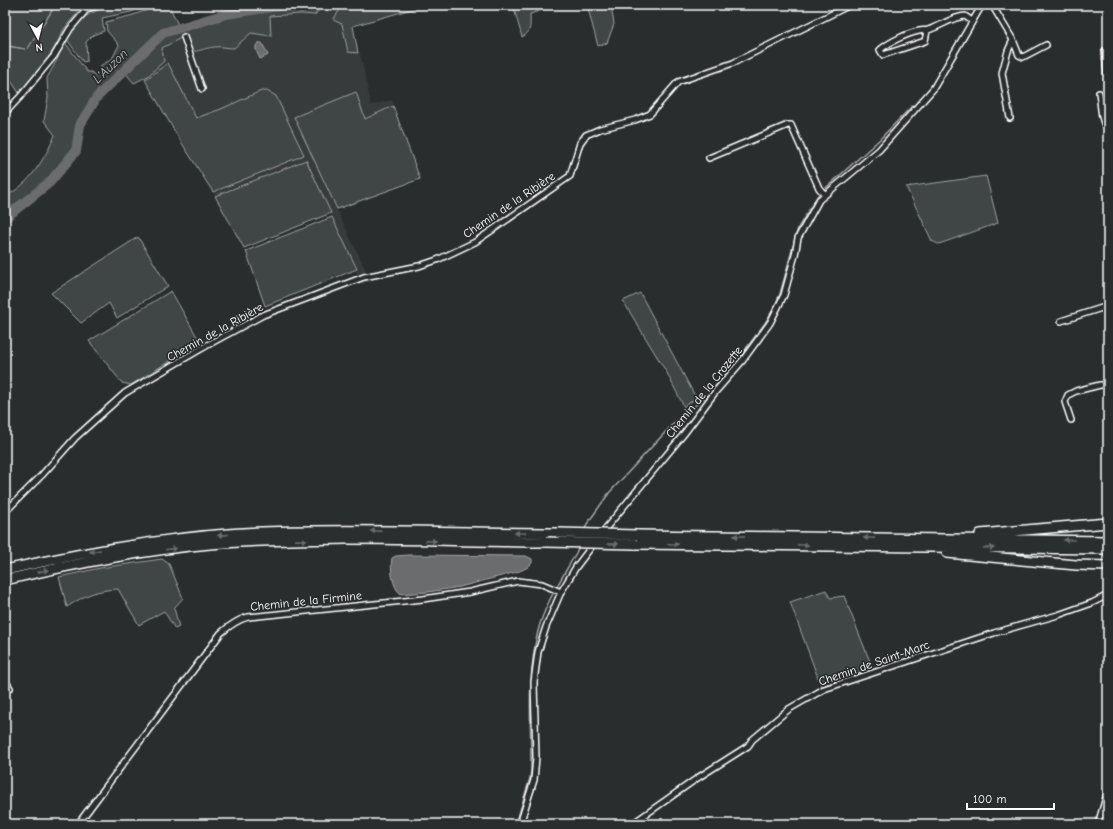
<svg xmlns="http://www.w3.org/2000/svg" width="1113" height="829" font-family="'Comic Neue',sans-serif">
  <style>
    .built { fill: #373a3b }
    .green { fill: #414445; stroke: #a0a2a2 }
    .water { fill: #6a6c6d; stroke: #a6a7a7 }
    .lines { fill: none; stroke-linecap: round; stroke-linejoin: round }
    .stream { stroke: #a6a7a7; stroke-width: 1.5 }
    .river { stroke: #6a6c6d; stroke-width: 10 }
    .street-casing { stroke: #fff; stroke-width: 8 }
    .highway-casing { stroke: #fff; stroke-width: 12 }
    .street { stroke: #2a2d2e; stroke-width: 5 }
    .highway { stroke: #2a2d2e; stroke-width: 9 }
    .highway-bridge-casing { stroke: #fff; stroke-width: 12; stroke-linecap: butt }
    .highway-bridge { stroke: #2a2d2e; stroke-width: 9 }
    .oneway { fill: #6a6c6d }
    .labels { text-anchor: middle; dominant-baseline: central; stroke-width: 3.5; stroke-linejoin: round; paint-order: stroke }
    .street-label { font-size: 12px; fill: #fff; stroke: #2a2d2e }
    .water-label { font-size: 13px; font-style: italic; fill: #b4b6b6; stroke: #2a2d2e }
  </style>
  <rect width="100%" height="100%" fill="#2a2d2e"/>
  <filter id="ink" filterUnits="userSpaceOnUse"><feTurbulence type="fractalNoise" baseFrequency=".025" numOctaves="2"/><feDisplacementMap in="SourceGraphic" scale="8" xChannelSelector="R" yChannelSelector="G"/><feConvolveMatrix kernelMatrix="1 2 1 2 8 2 1 2 1" color-interpolation-filters="sRGB"/></filter>
  <g filter="url(#ink)">
    <path class="built" d="M 322,5 L 336,7 L 339,12 L 348,52 L 360,53 L 371,105 L 392,100 L 421,179 L 337,210 L 371,281 L 362,284 L 330,214 L 244,248 L 213,192 L 178,137 L 144,78 L 162,48 L 181,38 L 197,52 L 215,47 L 234,48 L 251,33 L 271,36 L 270,16 L 301,14 L 315,15 Z"/>
    <path class="green" d="M 5,5 L 55,5 L 27,50 L 56,5 L 90,5 L 78,12 L 64,29 L 55,47 L 42,68 L 19,93 L 5,72 L 5,46 L 25,49 L 5,45 Z
      M 112,5 L 150,5 L 131,12 L 102,18 L 104,31 L 93,35 L 86,42 L 87,61 L 83,62 L 66,38 C 76,19 93,11 112,5 Z
      M 162,5 L 169,5 L 178,25 L 221,13 L 283,5 L 322,5 L 315,15 L 301,14 L 270,16 L 271,36 L 251,33 L 234,48 C 228,48 220,46 214,47 C 193,50 196,58 181,38 L 162,48 L 164,61 L 148,76 L 134,83 L 122,69 L 94,95 L 78,124 L 73,149 L 47,180 L 5,215 L 5,196 C 28,187 46,157 55,135 L 44,121 L 48,98 L 47,78 L 57,60 L 64,41 L 87,72 L 91,72 L 96,76 L 103,71 L 100,66 L 112,59 L 119,45 L 107,31 L 106,22 L 133,15 Z
      M 327,5 L 426,5 L 353,26 L 358,53 L 348,52 L 342,24 L 333,20 L 339,11 L 336,7 Z
      M 513,5 L 557,5 L 530,14 C 530,25 532,32 522,37 Z
      M 587,5 L 611,5 L 614,24 L 607,43 L 598,46 Z
      M 168,63 L 196,118 L 221,109 L 261,91 L 267,91 L 276,96 L 304,155 L 213,192 L 178,137 L 145,80 Z
      M 356,92 L 365,119 L 393,106 L 420,179 L 337,209 L 294,117 Z
      M 306,160 L 331,213 L 244,248 L 215,196 Z
      M 986,176 L 998,223 L 942,243 L 938,244 L 932,241 L 915,205 L 906,187 Z
      M 332,217 L 357,269 L 265,306 L 246,251 Z
      M 138,237 L 168,286 L 117,318 L 109,303 L 81,323 L 51,293 Z
      M 171,291 L 200,342 L 131,385 L 122,383 L 89,341 Z
      M 640,293 L 696,398 L 684,407 L 667,373 L 623,301 Z
      M 162,559 L 169,564 L 183,598 L 174,608 L 179,627 L 175,629 L 164,611 L 139,625 L 118,589 C 96,590 85,595 67,607 L 59,577 L 100,568 Z
      M 826,590 L 830,598 L 844,596 L 873,669 L 821,686 L 790,602 Z"/>
    <path class="water" d="M 258,43 L 262,43 L 268,55 L 260,59 L 256,50 L 256,46 Z
      M 408,555 L 526,556 L 532,559 L 532,563 L 528,567 L 520,571 L 460,587 L 428,592 L 401,594 C 392,588 390,567 392,558 L 396,556 Z"/>
    <g class="lines">
      <path class="stream" d="M 585,529 L 587,524 L 609,493 L 672,425 L 710,393 L 739,358 L 765,323 L 772,312 L 780,294 L 798,228 L 818,195 L 879,140 L 913,105
        M 516,824 L 530,778 L 531,769 C 531,723 527,676 538,631 C 545,603 562,578 576,553 L 579,546"/>
      <path class="river" d="M 5,218 L 50,182 L 76,151 L 80,125 L 97,97 L 163,33 L 226,14 L 286,5"/>
      <defs>
        <path id="street" d="M 992,5 L 1013,40 L 1019,55 L 1023,57 L 1046,45
          M 927,31 L 925,41 L 883,55 L 880,50 C 889,42 908,33 919,31 C 922,30 925,31 928,30 C 941,26 952,17 965,16 L 972,21
          M 184,37 L 202,89
          M 1105,51 L 1108,89
          M 1099,93 C 1101,103 1100,122 1108,129
          M 5,113 L 20,97 L 54,56 L 70,29 L 87,9 L 99,5
          M 1010,118 L 1002,73 L 1008,51 L 1013,40
          M 709,158 L 788,125 L 791,125 L 819,188 L 825,195
          M 1061,321 L 1108,306
          M 1071,420 L 1065,402 L 1068,395 L 1076,391 L 1100,385 L 1108,385
          M 5,512 L 42,475 L 75,438 L 125,393 L 211,343 L 263,315 L 364,277 L 419,266 L 437,260 L 475,242 L 570,176 L 580,143 L 586,135 L 600,129 L 635,120 L 650,114 L 678,82 L 733,63 L 850,5
          M 601,534 L 683,435 L 716,391 L 743,360 L 770,323 L 784,295 L 795,255 L 798,238 L 819,200 L 879,150 L 933,89 L 982,5
          M 5,680 L 10,688
          M 78,824 L 221,633 C 230,625 237,620 248,617 L 423,599 L 470,592 L 518,581 L 542,584 L 561,592
          M 520,824 L 534,780 L 536,757 L 534,682 L 538,652 L 546,627 L 561,592 L 576,567 L 595,542
          M 632,824 L 699,777 L 748,746 L 752,740 L 789,709 L 824,689 L 994,633 L 1058,615 L 1092,603 L 1108,595
          M 1098,824 L 1108,791"/>
        <path id="highway" d="M 980,534 L 1108,523
          M 637,535 L 1108,541
          M 634,544 L 1108,549
          M 947,553 L 1076,565 L 1108,566
          M 5,570 C 89,551 176,535 262,532 C 361,528 461,533 559,533
          M 5,580 C 73,564 141,550 210,544 C 322,535 435,541 546,542"/>
      </defs>
      <use href="#street" class="street-casing"/>
      <use href="#highway" class="highway-casing"/>
      <use href="#street" class="street"/>
      <use href="#highway" class="highway"/>
      <defs>
        <path id="highway-bridge" d="M 559,533 L 637,535
          M 546,542 L 634,544"/>
      </defs>
      <use href="#highway-bridge" class="highway-bridge-casing"/>
      <use href="#highway-bridge" class="highway-bridge"/>
    </g>
    <defs><path id="oneway-solid" d="M-6-.8H1V-3.2L6.5 0L1 3.2V.8H-6Z"/></defs>
    <g class="oneway">
      <use href="#oneway-solid" transform="translate(376 531) rotate(-179)"/>
      <use href="#oneway-solid" transform="translate(520 533) rotate(-180)"/>
      <use href="#oneway-solid" transform="translate(223 535) rotate(175)"/>
      <use href="#oneway-solid" transform="translate(739 536) rotate(-179)"/>
      <use href="#oneway-solid" transform="translate(869 538) rotate(-179)"/>
      <use href="#oneway-solid" transform="translate(301 540) rotate(-1)"/>
      <use href="#oneway-solid" transform="translate(1069 540) rotate(-180)"/>
      <use href="#oneway-solid" transform="translate(431 541) rotate(1)"/>
      <use href="#oneway-solid" transform="translate(613 544) rotate(1)"/>
      <use href="#oneway-solid" transform="translate(673 544) rotate(1)"/>
      <use href="#oneway-solid" transform="translate(803 545) rotate(1)"/>
      <use href="#oneway-solid" transform="translate(989 548) rotate(1)"/>
      <use href="#oneway-solid" transform="translate(171 549) rotate(-7)"/>
      <use href="#oneway-solid" transform="translate(95 551) rotate(171)"/>
      <use href="#oneway-solid" transform="translate(43 571) rotate(-13)"/>
    </g>
  </g>
  <g class="labels">
    <g class="street-label">
      <text transform="translate(509 205) rotate(-34)">Chemin de la Ribière</text>
      <text transform="translate(215 332) rotate(-29)">Chemin de la Ribière</text>
      <text transform="translate(704 392) rotate(-51)">Chemin de la Crozette</text>
      <text transform="translate(306 601) rotate(-6)">Chemin de la Firmine</text>
      <text transform="translate(874 663) rotate(-19)">Chemin de Saint-Marc</text>
    </g>
    <g class="water-label">
      <text transform="translate(110 66) rotate(-44)">L'Auzon</text>
    </g>
  </g>
  <rect width="1113" height="829" fill="none" stroke="#2a2d2e" stroke-width="20"/>
  <rect x="10" y="10" width="1093" height="809" fill="none" stroke="#fff" stroke-width="1.5" filter="url(#ink)"/>
  <g transform="translate(38 38) rotate(173)" stroke="#2a2d2e" stroke-width="3" paint-order="stroke">
  <path d="M0-3L7 15L0 10L-7 15Z" fill="#ffffff"/>
  <text y="-6" font-size="11" font-weight="bold" text-anchor="middle" fill="#ffffff">N</text>
  </g>
  <path d="M967 803v6h87v-6" fill="none" stroke="#ffffff" stroke-width="2"/>
  <text x="973" y="803" font-size="12" fill="#ffffff" stroke="#2a2d2e" stroke-width="3" paint-order="stroke">100 m</text>
</svg>
